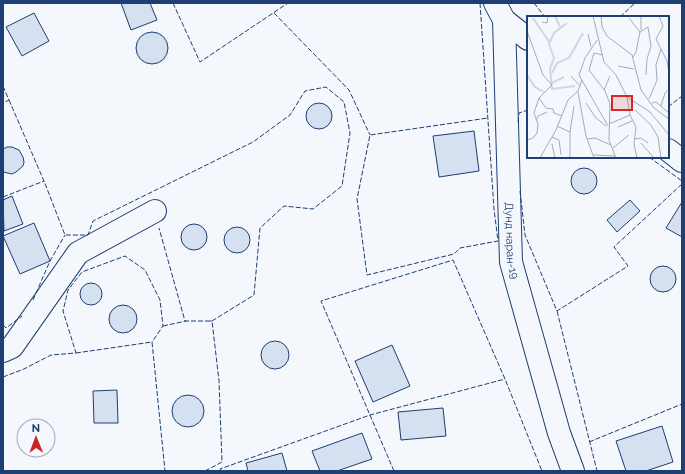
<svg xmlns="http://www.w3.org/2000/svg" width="685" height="474" font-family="Raleway,sans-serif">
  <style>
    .building { fill: #d5e0f0; stroke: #1d3f73 }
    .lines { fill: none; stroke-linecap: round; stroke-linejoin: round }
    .minor-casing { stroke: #1d3f73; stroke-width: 24 }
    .minor { stroke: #f4f7fb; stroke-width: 22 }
    .fence { stroke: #1d3f73; stroke-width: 1; stroke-dasharray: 5 2; stroke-linecap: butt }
    .labels { text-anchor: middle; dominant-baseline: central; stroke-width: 3; stroke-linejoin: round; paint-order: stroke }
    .street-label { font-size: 11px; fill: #1d3f73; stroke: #f4f7fb }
    .inset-river { fill: none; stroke: #cfd7e4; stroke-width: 2 }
    .inset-road { fill: none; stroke: #9eadc5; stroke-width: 1 }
    .view { fill: #d62828; fill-opacity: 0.15; stroke: #d62828; stroke-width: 2 }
    .inset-edge { fill: none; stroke: #1d3f73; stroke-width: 2 }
  </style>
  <rect width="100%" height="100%" fill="#f4f7fb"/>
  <path class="building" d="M 121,3 L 150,3 L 157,20 L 131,30 Z
    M 34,13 L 49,41 L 22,56 L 6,27 Z
    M136 48a16 16 0 1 1 32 0a16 16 0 1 1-32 0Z
    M306 116a13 13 0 1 1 26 0a13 13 0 1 1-26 0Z
    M 474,131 L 479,171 L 439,177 L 433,136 Z
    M 7,147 L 12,147 L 19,150 L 23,157 L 24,162 L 23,166 L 16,172 L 12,174 L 3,172 L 3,149 Z
    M571 181a13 13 0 1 1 26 0a13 13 0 1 1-26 0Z
    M 12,196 L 23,224 L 4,231 L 3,200 Z
    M 630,200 L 640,211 L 617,232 L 607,220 Z
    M 682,202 L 682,237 L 666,228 Z
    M 34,223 L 50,261 L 20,274 L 3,236 Z
    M181 237a13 13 0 1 1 26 0a13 13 0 1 1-26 0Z
    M224 240a13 13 0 1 1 26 0a13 13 0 1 1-26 0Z
    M650 279a13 13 0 1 1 26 0a13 13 0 1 1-26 0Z
    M80 294a11 11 0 1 1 22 0a11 11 0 1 1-22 0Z
    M109 319a14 14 0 1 1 28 0a14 14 0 1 1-28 0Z
    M261 355a14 14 0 1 1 28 0a14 14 0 1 1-28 0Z
    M 392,345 L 410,386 L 373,402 L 355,361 Z
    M 117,390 L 118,423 L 94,423 L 93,391 Z
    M172 411a16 16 0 1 1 32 0a16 16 0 1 1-32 0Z
    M 443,408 L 446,436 L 401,440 L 398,412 Z
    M 662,426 L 673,462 L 646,471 L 626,471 L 616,441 Z
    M 362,433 L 372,459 L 337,471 L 320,471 L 312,451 Z
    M 282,453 L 287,471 L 248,471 L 246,463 Z"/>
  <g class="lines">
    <defs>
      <g id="minor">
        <path id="s1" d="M 495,3 L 504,20 L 511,262 L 559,433 L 573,471"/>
        <path d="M 504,20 L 528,39"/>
        <path d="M 668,150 L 682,161"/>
        <path d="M 3,351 L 12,347 L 78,253 L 155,211"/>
      </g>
    </defs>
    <use href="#minor" class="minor-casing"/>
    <use href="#minor" class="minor"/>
    <path class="fence" d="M 173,3 L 200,62 L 288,3
      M 480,3 L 494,209 L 498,241 L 460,248 L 454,254 L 367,275 L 357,199 L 370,135 L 488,118
      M 534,3 L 545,17
      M 274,13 L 349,90 L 370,135
      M 620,17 L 635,3
      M 3,86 L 9,100 L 3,103
      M 9,100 L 44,181 L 65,235 L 88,235 L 93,221 L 253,142 L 290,115 L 305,91 L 326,87 L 344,102 L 350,133 L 342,186 L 313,209 L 284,206 L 260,228 L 254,295 L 212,321 L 185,321 L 159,228
      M 668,107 L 682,96
      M 518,122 L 519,113 L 528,110
      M 649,157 L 682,181
      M 520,191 L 525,235 L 557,311 L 628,266 L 614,247 L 682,184
      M 3,197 L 44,181
      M 33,300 L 50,261 L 65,235
      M 557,311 L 597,471
      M 3,325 L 6,328 L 22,316
      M 163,326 L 186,321
      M 76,353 L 152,342 L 165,471
      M 3,377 L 24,369 L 51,355 L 76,353 L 63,311 L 68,290 L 82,272 L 125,256 L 145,270 L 160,300 L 163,326 L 152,342
      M 589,442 L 682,404
      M 205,471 L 222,462 L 219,381 L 212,321 L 210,321
      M 221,471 L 220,469 L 370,415 L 505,379
      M 394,471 L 321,301 L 453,260 L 505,379 L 542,471"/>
  </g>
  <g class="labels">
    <g class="street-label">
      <text stroke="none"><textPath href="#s1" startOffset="240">Дунд наран-19</textPath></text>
    </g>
  </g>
  <g transform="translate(527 16)">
    <rect width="142" height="142" fill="#f4f7fb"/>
    <path class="inset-river" d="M 28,0 L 33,11M 6,2 L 23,27M 40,7 L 27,17 L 22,28 L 27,42 L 23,53 L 25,73 L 48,70M 25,57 L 30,47 L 42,42 L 56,17M 0,59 L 8,71 L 17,76M 25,67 L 37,61"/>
    <path class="inset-road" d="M 66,0 L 77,46 L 89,59 L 100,81 L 103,99 L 109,111 L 107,128 L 110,142M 74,0 L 75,11 L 80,20 L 105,39 L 114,74 L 127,92 L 142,103M 114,0 L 114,14M 132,0 L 136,10 L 129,23 L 140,45 L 142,57M 102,2 L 113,16M 15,6 L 20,7 L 21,0M 0,15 L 16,59 L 25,69 L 12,82 L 7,97 L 11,108 L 10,117 L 6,122 L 0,124M 61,18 L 64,31M 70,24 L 58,42 L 52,59 L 81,110M 76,39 L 67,37 L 62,54 L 78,75 L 83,88 L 82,124 L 89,142M 106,41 L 109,36 L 113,16 L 121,11 L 124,30 L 120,43 L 119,59M 91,50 L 107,53M 44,60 L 53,70M 77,74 L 83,60M 51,76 L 59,120 L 67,142M 100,81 L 123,96 L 142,119M 12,82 L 19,92 L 26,93 L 27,97 L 35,100M 122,83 L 130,64 L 129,49 L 134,33M 59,87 L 68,101 L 79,110M 125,87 L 129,86 L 142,97M 134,90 L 138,77 L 142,73M 108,94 L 124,109 L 131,121 L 134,142M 9,105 L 11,100 L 20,96M 82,108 L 103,99M 30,110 L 43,116 L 43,142M 91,111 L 105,105M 43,116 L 47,90M 25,121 L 32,124 L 34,139M 60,123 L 68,122 L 84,129M 108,123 L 114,122 L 121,127M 114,127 L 127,142M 25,128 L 28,142M 86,132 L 102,119M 67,139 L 88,140M 13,142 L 29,114 L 41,84 L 51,75 L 55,64"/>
    <path class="view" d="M 85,80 L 105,80 L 105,94 L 85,94 Z"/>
    <rect width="142" height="142" class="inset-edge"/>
  </g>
  <rect width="685" height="474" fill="none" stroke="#1d3f73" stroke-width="8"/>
  <g transform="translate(36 438) rotate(359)"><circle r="19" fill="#f4f7fb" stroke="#9eadc5"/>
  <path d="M0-3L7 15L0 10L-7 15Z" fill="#c62828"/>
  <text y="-6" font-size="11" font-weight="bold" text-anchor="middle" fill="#1d3f73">N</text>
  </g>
</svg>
